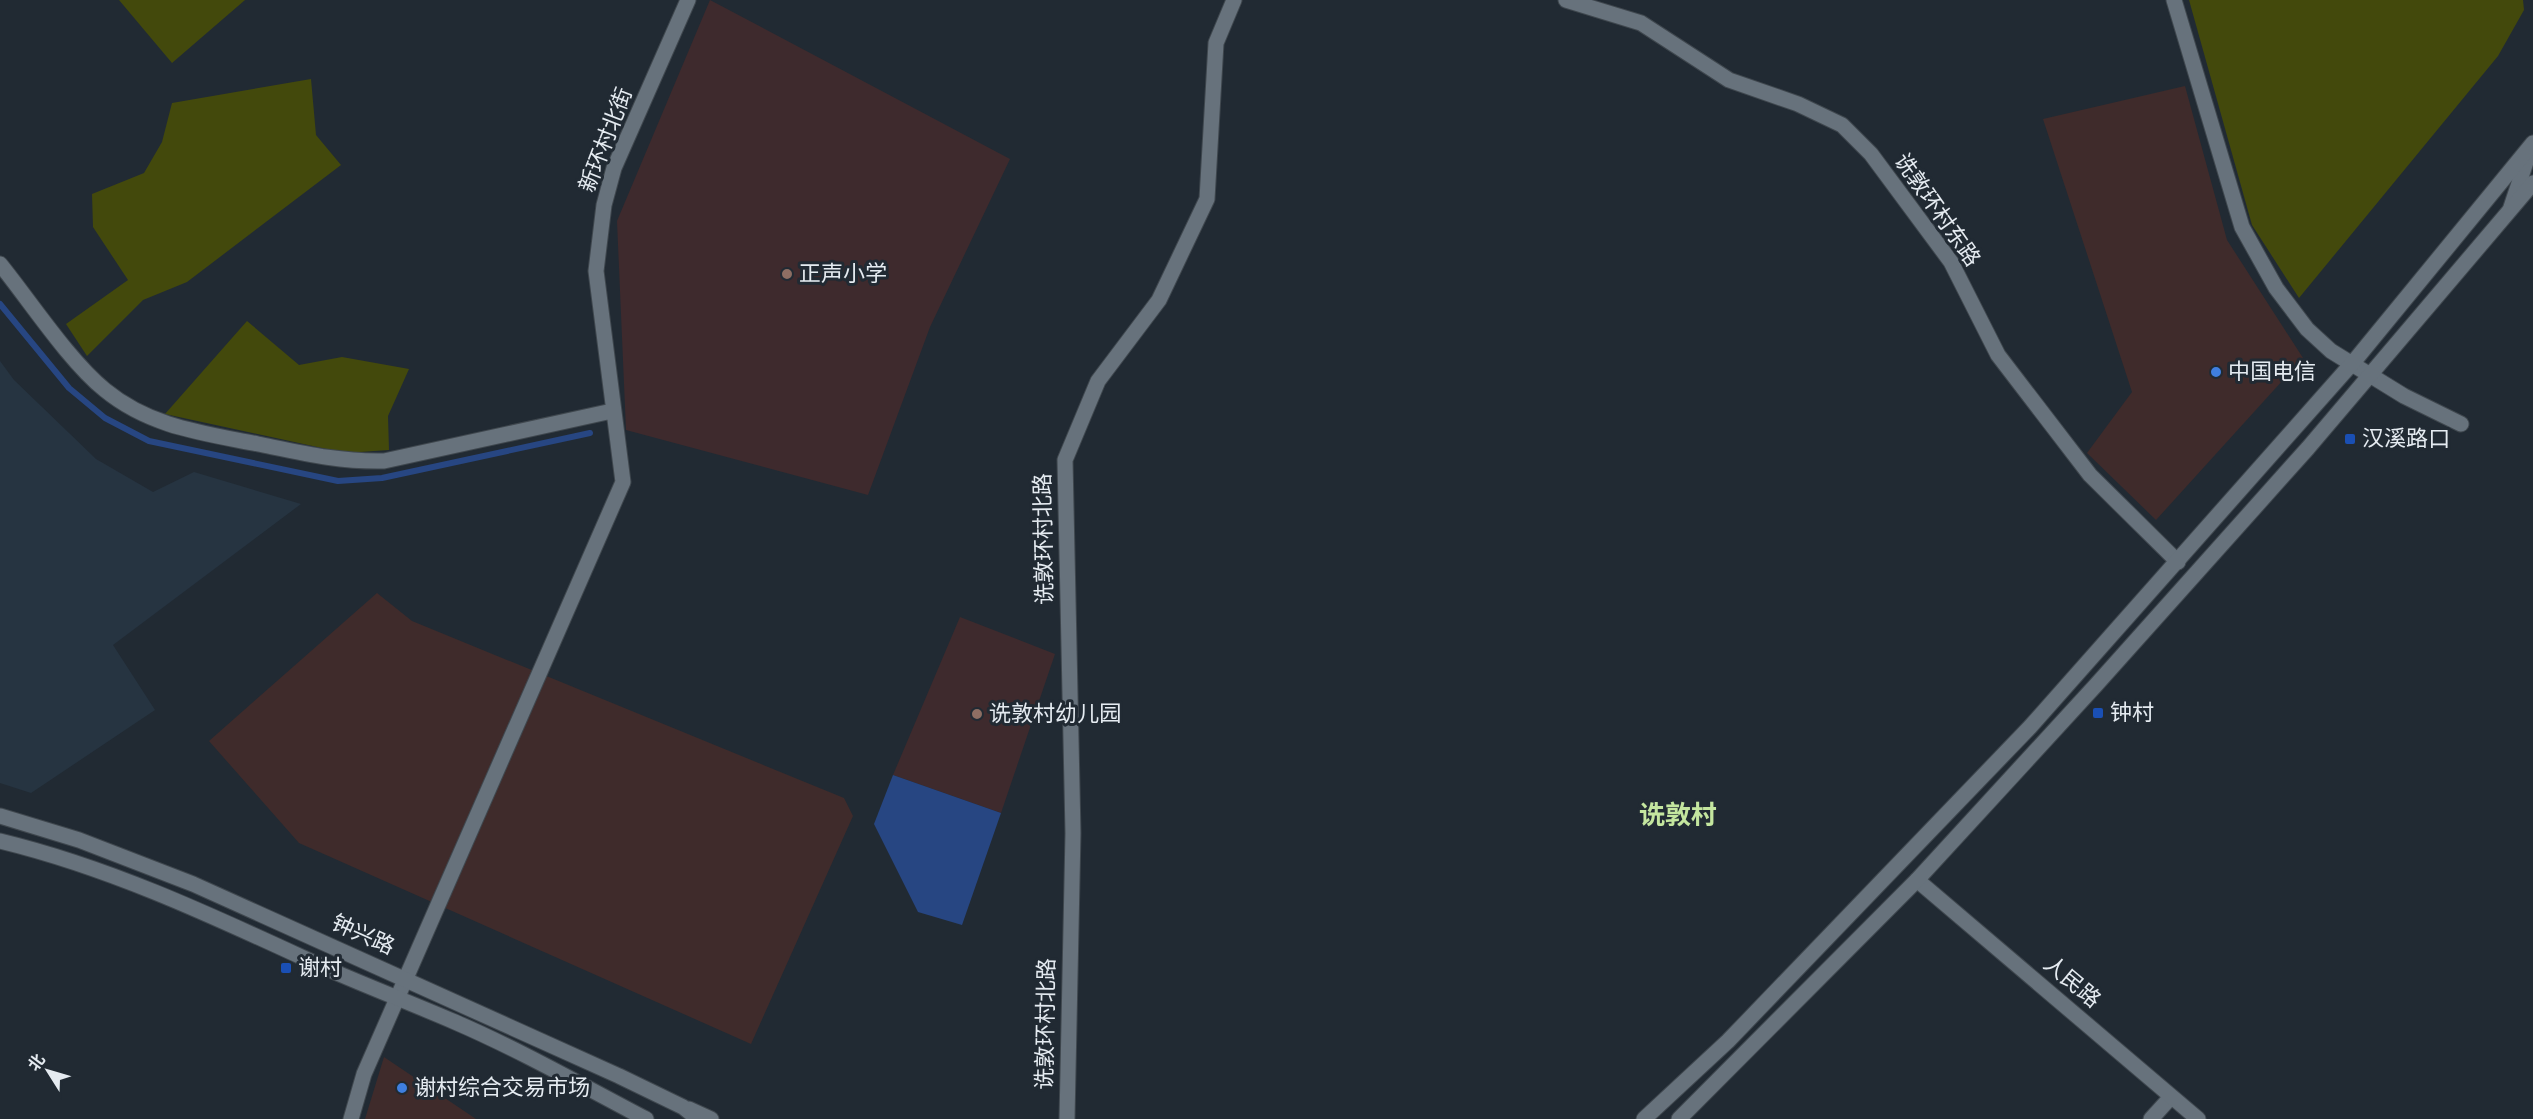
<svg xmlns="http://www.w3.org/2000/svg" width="2533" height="1119" font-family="Karla,'Noto Sans SC',sans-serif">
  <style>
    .commercial { fill: #3f2b2b }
    .built { fill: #263441 }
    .education { fill: #3e2a2d }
    .green { fill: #43490c }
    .water { fill: #274682 }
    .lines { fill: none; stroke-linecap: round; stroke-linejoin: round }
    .stream { stroke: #274682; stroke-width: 6 }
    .minor-casing { stroke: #3f474e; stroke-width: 17 }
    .tertiary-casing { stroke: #3f474e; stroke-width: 17 }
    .secondary-casing { stroke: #3f474e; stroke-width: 17 }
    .minor { stroke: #67727c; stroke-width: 15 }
    .tertiary { stroke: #67727c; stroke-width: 15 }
    .secondary { stroke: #67727c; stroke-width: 15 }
    .education-dot { fill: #8d6e63; stroke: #212a33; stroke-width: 2 }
    .shop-dot { fill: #3f7fe0; stroke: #212a33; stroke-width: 2 }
    .transit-dot { fill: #1a4fb4; stroke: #212a33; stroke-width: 2 }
    .labels { text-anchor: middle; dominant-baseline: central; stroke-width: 6; stroke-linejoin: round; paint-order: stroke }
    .street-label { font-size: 22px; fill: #e5ebf1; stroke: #212a33 }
    .poi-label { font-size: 22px; fill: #e5ebf1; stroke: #212a33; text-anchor: start }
    .quarter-label { font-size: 26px; font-weight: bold; fill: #c4e69f; stroke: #212a33 }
  </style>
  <rect width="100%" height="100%" fill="#212a33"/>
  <path class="commercial" d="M 2185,86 L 2227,240 L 2303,358 L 2156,520 L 2087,453 L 2132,392 L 2043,119 Z
    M 377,593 L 412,621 L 844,798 L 853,816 L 751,1044 L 299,843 L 209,741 Z
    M 384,1057 L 476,1119 L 365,1119 Z"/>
  <path class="built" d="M 0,361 L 14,380 L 96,459 L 153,492 L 194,472 L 301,504 L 113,645 L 155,710 L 31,793 L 0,783 Z"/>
  <path class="education" d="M 710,0 L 1010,159 L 930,327 L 868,495 L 626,430 L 617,221 Z
    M 960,617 L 1055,654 L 1001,813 L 893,775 Z"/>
  <path class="green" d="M 119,0 L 245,0 L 172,63 Z
    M 2189,0 L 2523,0 L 2524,10 L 2498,56 L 2299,298 L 2252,225 Z
    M 311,79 L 316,135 L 341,165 L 187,282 L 143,300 L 87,356 L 66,324 L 128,280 L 93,227 L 92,194 L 144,173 L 162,142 L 172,103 Z
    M 247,321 L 299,365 L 342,357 L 409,369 L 388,416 L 389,450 L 345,453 L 165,414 Z"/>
  <path class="water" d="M 893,775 L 1001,813 L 962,925 L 918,912 L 874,824 Z"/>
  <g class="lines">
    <path class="stream" d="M 0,304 L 69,388 L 105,418 L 149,441 L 338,481 L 382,478 L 590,433"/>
    <defs>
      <path id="minor" d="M 1566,0 L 1641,23 L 1729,80 L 1798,104 L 1842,125 L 1871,154 L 1951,262 L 1998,355 L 2090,475 L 2178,562
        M 2174,0 L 2242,227 L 2276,288 L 2307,329 L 2331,351 L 2404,396 L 2461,424
        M 0,264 C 30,301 69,361 105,390 C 150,427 203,433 258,444 C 302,453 339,462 384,461 L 612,411
        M 351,1119 L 364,1074 L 623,482 L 596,271 L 604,205 L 614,168 L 688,0
        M 1067,1119 L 1073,833 L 1065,460 L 1098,381 L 1159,300 L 1207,199 L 1216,43 L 1234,0
        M 2151,1119 L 2171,1097"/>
      <path id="tertiary" d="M 2511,207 L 2531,147
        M 1917,880 L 2198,1119"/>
      <path id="secondary" d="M 0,816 L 79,840 L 193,884 L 619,1076 L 683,1107 L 698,1119
        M 0,841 C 112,868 217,918 321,966 C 366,986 411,1003 455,1022 C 520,1050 583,1086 646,1119
        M 689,1109 L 711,1119
        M 1644,1119 L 1728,1041 L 2030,727 L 2356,359 L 2533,143
        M 1679,1119 L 1917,880 L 2096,685 L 2308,448 L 2533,183"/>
    </defs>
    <use href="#minor" class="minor-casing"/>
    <use href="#tertiary" class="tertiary-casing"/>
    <use href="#secondary" class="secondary-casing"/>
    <use href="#minor" class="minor"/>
    <use href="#tertiary" class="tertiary"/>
    <use href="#secondary" class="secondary"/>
  </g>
  <g class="education-dot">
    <circle cx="787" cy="274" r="6"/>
    <circle cx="977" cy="714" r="6"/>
  </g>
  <g class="shop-dot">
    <circle cx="2216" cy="372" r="6"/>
    <circle cx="402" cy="1088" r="6"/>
  </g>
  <g class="transit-dot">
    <rect x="2344" y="433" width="12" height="12" rx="3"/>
    <rect x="2092" y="707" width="12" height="12" rx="3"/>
    <rect x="280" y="962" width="12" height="12" rx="3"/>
  </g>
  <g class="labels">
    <g class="street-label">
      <text transform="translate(606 140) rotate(-69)">新环村北街</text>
      <text transform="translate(1937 210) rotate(55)">诜敦环村东路</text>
      <text transform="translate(1044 539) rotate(-91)">诜敦环村北路</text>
      <text transform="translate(363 935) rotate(24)">钟兴路</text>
      <text transform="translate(2072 982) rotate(40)">人民路</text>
      <text transform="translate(1046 1024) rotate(-89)">诜敦环村北路</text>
    </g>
    <g class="poi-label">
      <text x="799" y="274">正声小学</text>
      <text x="2228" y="372">中国电信</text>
      <text x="2362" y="439">汉溪路口</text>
      <text x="2110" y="713">钟村</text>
      <text x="989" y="714">诜敦村幼儿园</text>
      <text x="298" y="968">谢村</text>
      <text x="414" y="1088">谢村综合交易市场</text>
    </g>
    <g class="quarter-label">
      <text x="1678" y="815">诜敦村</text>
    </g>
  </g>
  <g transform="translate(48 1071) rotate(307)" stroke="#212a33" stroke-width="4.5" paint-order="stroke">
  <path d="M0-4.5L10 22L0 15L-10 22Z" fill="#e5ebf1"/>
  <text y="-9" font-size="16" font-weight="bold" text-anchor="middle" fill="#e5ebf1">北</text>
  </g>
</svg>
